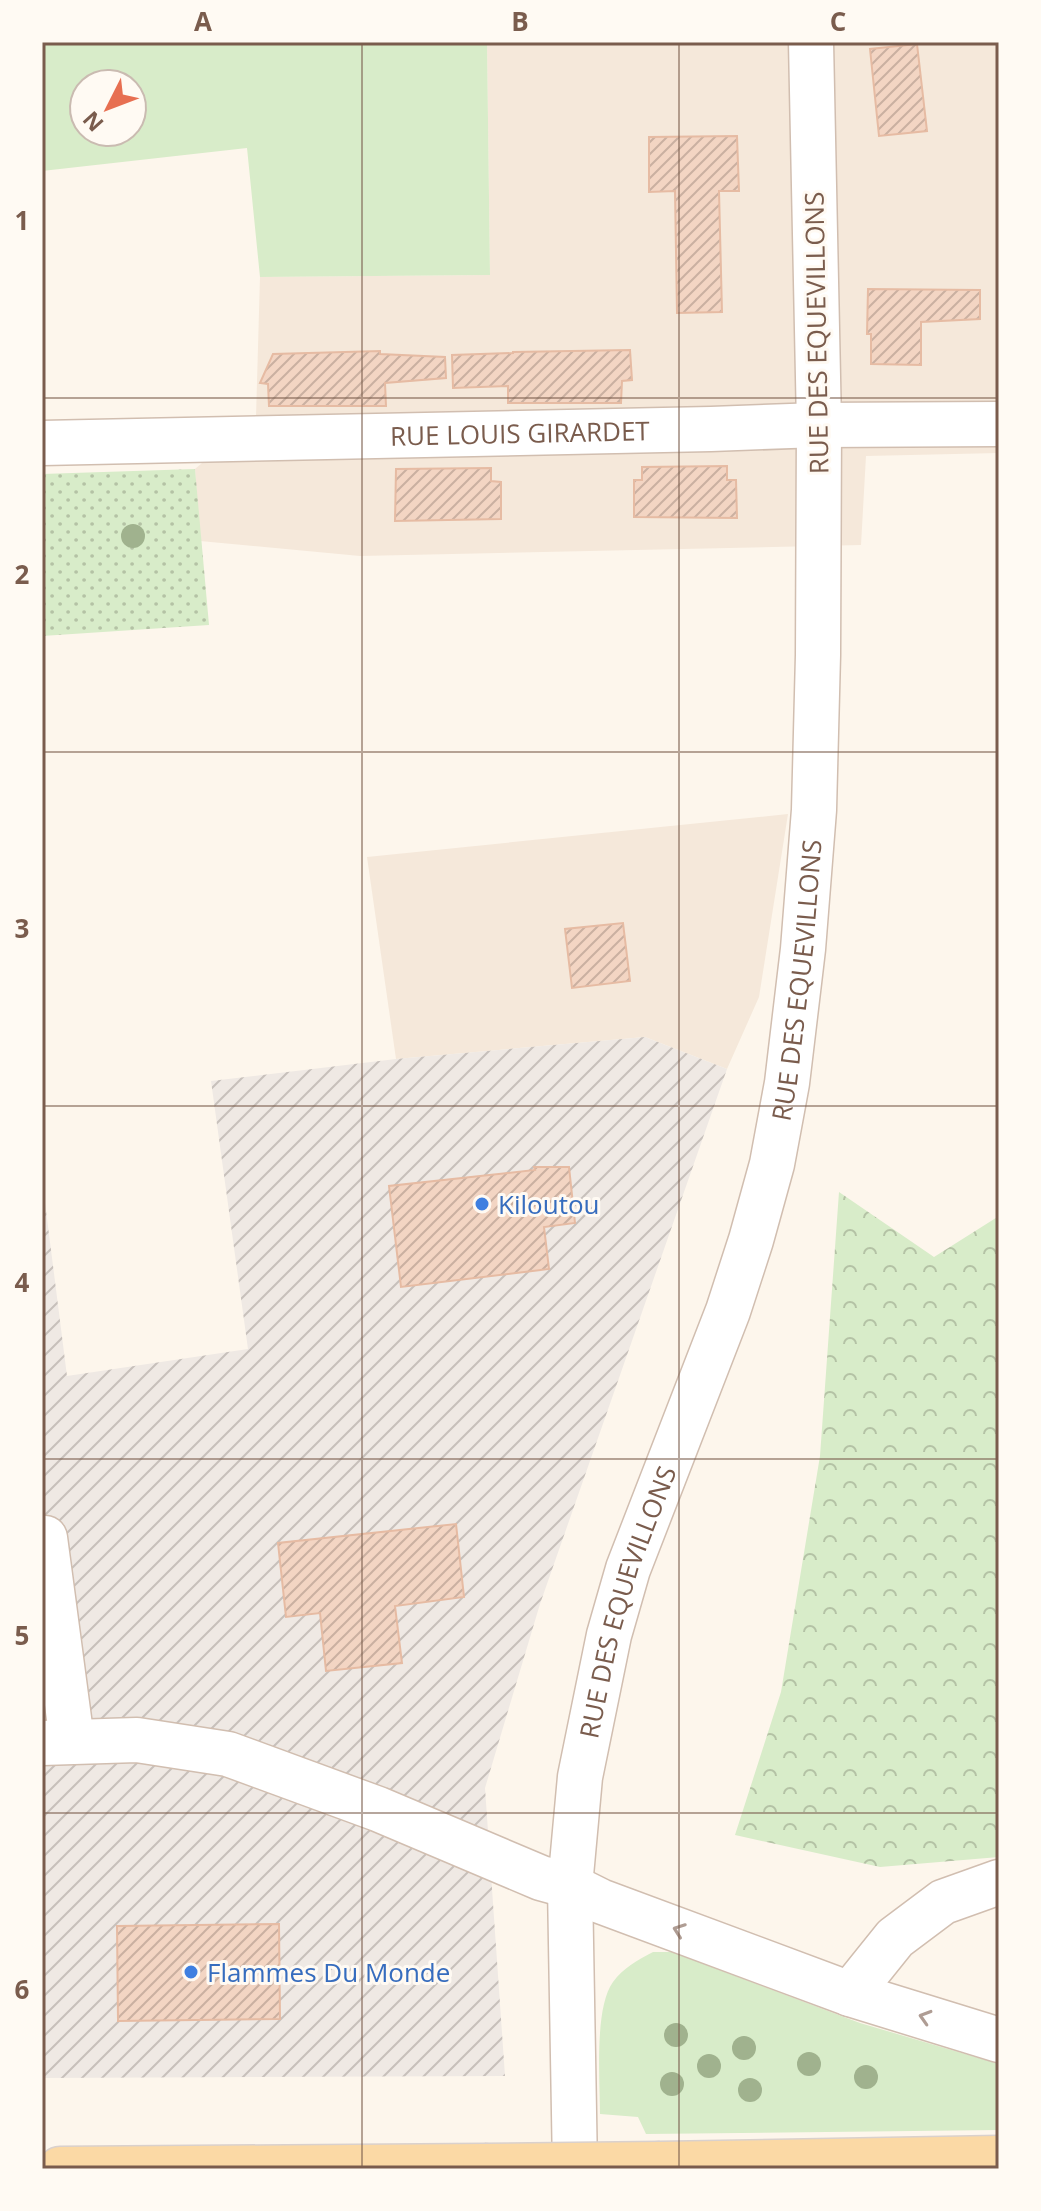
<svg xmlns="http://www.w3.org/2000/svg" width="1041" height="2211" font-family="'Open Sans',sans-serif">
  <style>
    .residential { fill: #f5e8da }
    .industrial { fill: url(#industrial-furrows) }
    .grass { fill: #d8ecc9; fill-rule: evenodd }
    .forest { fill: url(#forest-crowns) }
    .park { fill: url(#park-dots) }
    .building { fill: url(#building-hatch); stroke: #e6bba3; stroke-width: 2 }
    .lines { fill: none; stroke-linecap: round; stroke-linejoin: round }
    .minor-casing { stroke: #d1beb0; stroke-width: 47 }
    .major-casing { stroke: #dad1cd; stroke-width: 47 }
    .minor { stroke: #fff; stroke-width: 44 }
    .major { stroke: #fbd9a5; stroke-width: 44 }
    .major-bridge-casing { stroke: #dad1cd; stroke-width: 47; stroke-linecap: butt }
    .major-bridge { stroke: #fbd9a5; stroke-width: 44 }
    .tree { fill: #a0b28e }
    .oneway { stroke: #af9d94 }
    .grid { fill: none; stroke: #7a5c4d; stroke-width: 2; stroke-opacity: 0.55 }
    .shop-dot { fill: #3f7fe0; stroke: #fffaf3; stroke-width: 3 }
    .labels { text-anchor: middle; dominant-baseline: central; stroke-width: 6; stroke-linejoin: round; paint-order: stroke }
    .street-label { font-size: 26px; fill: #7a5c4d; stroke: #fffaf3 }
    .shop-label { font-size: 26px; fill: #366cbe; stroke: #fffaf3; text-anchor: start }
    .neatline { fill: none; stroke: #7a5c4d; stroke-width: 3 }
    .grid-label { font-size: 26px; text-anchor: middle; font-weight: bold; fill: #7a5c4d }
  </style>
  <defs>
    <pattern id="industrial-furrows" width="10" height="10" patternUnits="userSpaceOnUse" patternTransform="scale(2)"><rect width="10" height="10" fill="#efe9e4"/><path d="M-1 1l2-2M0 10L10 0M9 11l2-2" fill="none" stroke="#c7c0bb"/></pattern>
    <pattern id="forest-crowns" width="20" height="18" patternUnits="userSpaceOnUse" patternTransform="scale(2)"><rect width="20" height="18" fill="#d8ecc9"/><path d="M2 6a3 3 0 1 1 6 0M12 15a3 3 0 1 1 6 0" fill="none" stroke="#b4c2a5"/></pattern>
    <pattern id="park-dots" width="8" height="8" patternUnits="userSpaceOnUse" patternTransform="scale(2)"><rect width="8" height="8" fill="#d8ecc9"/><path d="M2 2h.1M6 6h.1" fill="none" stroke="#b4c2a5" stroke-width="1.8" stroke-linecap="round"/></pattern>
    <pattern id="building-hatch" width="6" height="6" patternUnits="userSpaceOnUse" patternTransform="scale(2)"><rect width="6" height="6" fill="#f3d5c3"/><path d="M-1 1l2-2M0 6l6-6M5 7l2-2" fill="none" stroke="#cab0a1"/></pattern>
  </defs>
  <rect width="100%" height="100%" fill="#fdf6ec"/>
  <path class="residential" d="M 487,42 L 999,42 L 999,453 L 866,456 L 861,545 L 360,556 L 200,541 L 195,469 L 256,417 L 260,277 L 490,275 Z
    M 788,814 L 759,997 L 727,1069 L 645,1037 L 396,1059 L 367,857 Z"/>
  <path class="industrial" d="M 645,1037 L 727,1069 L 540,1604 L 485,1788 L 505,2076 L 42,2078 L 42,1179 L 67,1376 L 248,1349 L 211,1081 L 396,1059 Z"/>
  <path class="grass" d="M 42,42 L 487,42 L 490,275 L 260,277 L 247,148 L 42,171 ZM 84,84 L 132,84 L 132,132 L 84,132 Z
    M 653,1952 L 672,1952 L 860,2023 L 999,2064 L 999,2130 L 646,2134 L 638,2117 L 600,2114 C 600,2081 594,2008 613,1982 C 623,1968 638,1960 653,1952 Z"/>
  <path class="forest" d="M 839,1192 L 934,1257 L 999,1216 L 999,1857 L 880,1867 L 735,1835 L 781,1692 L 820,1456 Z"/>
  <path class="park" d="M 195,469 L 209,625 L 42,636 L 42,474 Z"/>
  <path class="building" d="M 917,44 L 927,131 L 879,136 L 870,49 Z
    M 737,136 L 739,191 L 719,191 L 722,312 L 677,313 L 675,191 L 649,192 L 649,137 Z
    M 868,289 L 980,290 L 980,319 L 921,322 L 921,365 L 871,364 L 871,334 L 867,334 Z
    M 630,350 L 632,380 L 622,381 L 621,403 L 508,403 L 508,386 L 453,388 L 452,355 L 513,353 L 513,352 Z
    M 380,351 L 380,354 L 445,357 L 446,378 L 385,383 L 386,406 L 269,406 L 268,384 L 260,383 L 273,354 Z
    M 727,466 L 727,480 L 736,480 L 737,518 L 634,517 L 634,480 L 642,480 L 642,467 Z
    M 491,468 L 491,481 L 501,482 L 501,519 L 395,521 L 396,469 Z
    M 623,923 L 630,981 L 572,988 L 565,929 Z
    M 534,1167 L 569,1167 L 575,1223 L 544,1227 L 549,1269 L 401,1287 L 389,1186 L 535,1170 Z
    M 456,1524 L 464,1597 L 395,1606 L 402,1663 L 326,1671 L 320,1613 L 286,1617 L 278,1543 Z
    M 279,1924 L 280,2019 L 118,2021 L 117,1926 Z"/>
  <g class="lines">
    <defs>
      <g id="minor">
        <path id="s1" d="M 42,443 L 711,429 L 819,425 L 999,424"/>
        <path d="M 45,1538 L 72,1741"/>
        <path d="M 42,1743 L 137,1740 L 228,1754 L 378,1809 L 541,1878 L 570,1886 L 600,1901 L 850,1994 L 999,2040"/>
        <path d="M 850,1994 L 895,1938 L 943,1902 L 999,1882"/>
        <path id="s2" d="M 575,2169 L 570,1886 L 580,1777 L 609,1635 L 628,1569 L 728,1311 L 751,1240 L 772,1164 L 787,1083 L 803,949 L 814,810 L 818,655 L 819,425 L 811,42"/>
      </g>
      <path id="major" d="M 660,2164 L 999,2158
        M 60,2169 L 485,2166"/>
    </defs>
    <use href="#minor" class="minor-casing"/>
    <use href="#major" class="major-casing"/>
    <use href="#minor" class="minor"/>
    <use href="#major" class="major"/>
    <defs>
      <path id="major-bridge" d="M 485,2166 L 660,2164"/>
    </defs>
    <use href="#major-bridge" class="major-bridge-casing"/>
    <use href="#major-bridge" class="major-bridge"/>
  </g>
  <g class="tree">
    <circle cx="133" cy="536" r="12"/>
    <circle cx="676" cy="2035" r="12"/>
    <circle cx="744" cy="2048" r="12"/>
    <circle cx="809" cy="2064" r="12"/>
    <circle cx="709" cy="2066" r="12"/>
    <circle cx="866" cy="2077" r="12"/>
    <circle cx="672" cy="2084" r="12"/>
    <circle cx="750" cy="2090" r="12"/>
  </g>
  <defs><path id="oneway-chevron" d="M-2-3.5L2.5 0L-2 3.5" fill="none" stroke-width="1.6" stroke-linecap="round" stroke-linejoin="round" transform="scale(2)"/></defs>
  <g class="oneway">
    <use href="#oneway-chevron" transform="translate(679 1930) rotate(-160)"/>
    <use href="#oneway-chevron" transform="translate(925 2017) rotate(-163)"/>
  </g>
  <path class="grid" d="M 362,42 L 362,2169M 679,42 L 679,2169M 42,398 L 999,398M 42,752 L 999,752M 42,1106 L 999,1106M 42,1459 L 999,1459M 42,1813 L 999,1813"/>
  <g class="shop-dot">
    <circle cx="482" cy="1204" r="8"/>
    <circle cx="191" cy="1972" r="8"/>
  </g>
  <g class="labels">
    <g class="street-label">
      <text transform="translate(816 333) rotate(-91)">RUE DES EQUEVILLONS</text>
      <text stroke="none"><textPath href="#s1" startOffset="478">RUE LOUIS GIRARDET</textPath></text>
      <text stroke="none"><textPath href="#s2" startOffset="1222">RUE DES EQUEVILLONS</textPath></text>
      <text stroke="none"><textPath href="#s2" startOffset="574">RUE DES EQUEVILLONS</textPath></text>
    </g>
    <g class="shop-label">
      <text x="498" y="1204">Kiloutou</text>
      <text x="207" y="1972">Flammes Du Monde</text>
    </g>
  </g>
  <rect width="1041" height="2211" fill="none" stroke="#fffaf3" stroke-width="88"/>
  <g transform="translate(108 108) rotate(228)"><circle r="38" fill="#fffaf3" stroke="#cabbb1" stroke-width="2"/>
  <path d="M0-6L14 30L0 20L-14 30Z" fill="#e76f51"/>
  <text y="-12" font-size="22" font-weight="bold" text-anchor="middle" fill="#7a5c4d">N</text>
  </g>
  <rect x="44" y="44" width="953" height="2123" class="neatline"/>
  <g class="grid-label">
    <text x="203" y="31">A</text>
    <text x="520" y="31">B</text>
    <text x="838" y="31">C</text>
    <text x="22" y="230">1</text>
    <text x="22" y="584">2</text>
    <text x="22" y="938">3</text>
    <text x="22" y="1292">4</text>
    <text x="22" y="1645">5</text>
    <text x="22" y="1999">6</text>
  </g>
</svg>
